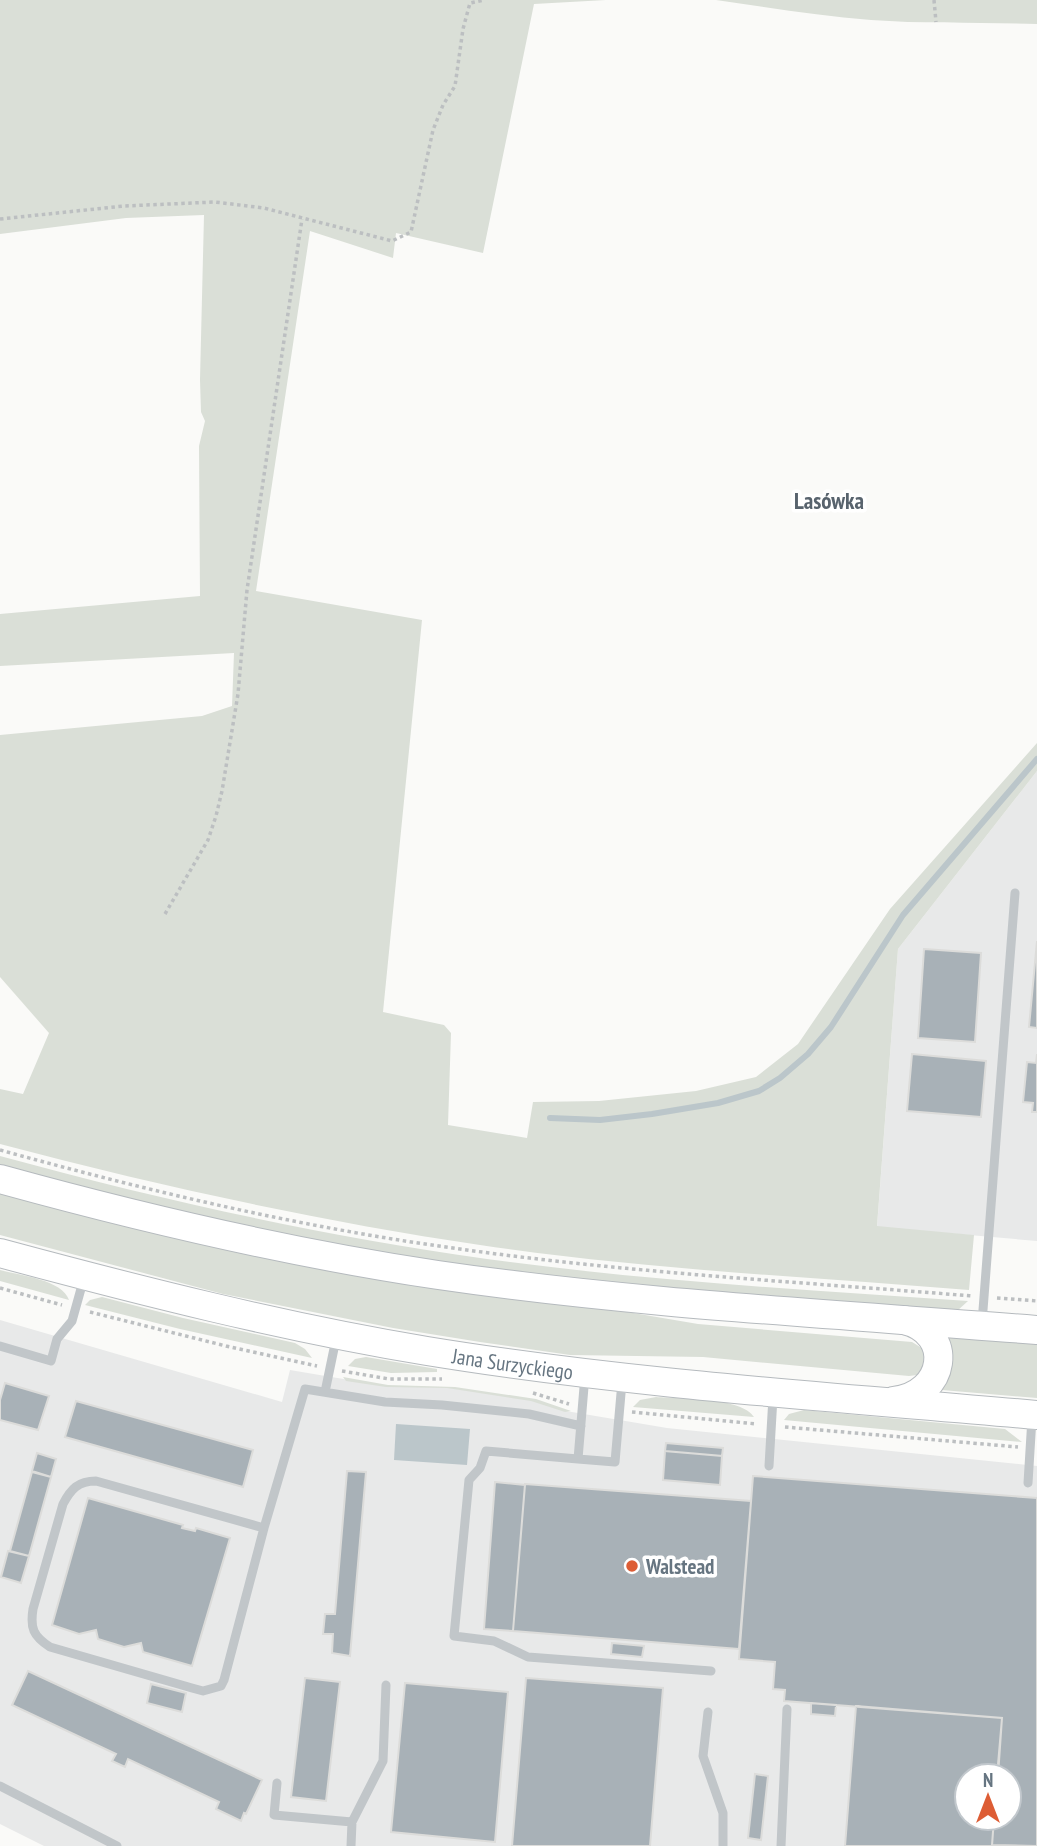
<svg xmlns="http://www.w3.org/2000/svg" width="1037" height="1846" font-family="'PT Sans Narrow',sans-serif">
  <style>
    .built { fill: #e8e9e9; fill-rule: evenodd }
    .green { fill: #dadfd7 }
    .water { fill: #bbc6ca }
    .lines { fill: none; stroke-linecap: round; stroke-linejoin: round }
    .stream { stroke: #bbc6ca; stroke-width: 6 }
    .building { fill: #a8b1b7; stroke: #dcdcda; stroke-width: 2 }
    .primary-casing { stroke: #b5babe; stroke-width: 30 }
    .path { stroke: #bcbfc1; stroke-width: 3.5; stroke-dasharray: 3.5 3.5; stroke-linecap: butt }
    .lane { stroke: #c1c6c9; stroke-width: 9 }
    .primary { stroke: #fff; stroke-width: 28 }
    .poi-dot { fill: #dd5d35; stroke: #fff; stroke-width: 2.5 }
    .labels { text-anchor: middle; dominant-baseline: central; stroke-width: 7; stroke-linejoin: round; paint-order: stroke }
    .street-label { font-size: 21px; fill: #667581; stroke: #fff }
    .poi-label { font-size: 21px; font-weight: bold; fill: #667581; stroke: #fff; text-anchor: start }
    .neighbourhood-label { font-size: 23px; font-weight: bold; fill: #58636d; stroke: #fff }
  </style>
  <rect width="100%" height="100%" fill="#fafaf8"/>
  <path class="built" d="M 1037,771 L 1037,1241 L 877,1227 L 898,949 Z
    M 0,1320 L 282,1402 L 290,1370 L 385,1386 L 444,1387 L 534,1400 L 566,1411 L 667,1428 L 1037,1466 L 1037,1846 L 44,1846 L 0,1824 ZM 967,1776 L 1009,1776 L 1009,1818 L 967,1818 Z"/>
  <path class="green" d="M 0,0 L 606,0 L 534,4 L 483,253 L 396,233 L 393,258 L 310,231 L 256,591 L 422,620 L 383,1012 L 444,1025 L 451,1033 L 448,1125 L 527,1138 L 533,1102 L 599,1101 L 696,1091 L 756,1077 L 798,1044 L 890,909 L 1037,743 L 1037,771 L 898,949 L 877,1226 L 974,1235 L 969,1290 C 806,1277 642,1269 480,1245 C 318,1221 159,1186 0,1144 L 0,1089 L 23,1094 L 49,1033 L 0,977 L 0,735 L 202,716 L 232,706 L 234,653 L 0,666 L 0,614 L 200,596 L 199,446 L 205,421 L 201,412 L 200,380 L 204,215 L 126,218 L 0,234 Z
    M 716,0 L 1037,0 L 1037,24 C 982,22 926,24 871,20 C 819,16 767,7 716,0 Z
    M 0,1156 C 161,1200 322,1236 487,1259 C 646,1281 808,1290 968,1301 L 957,1311 L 627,1286 L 467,1268 L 256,1231 L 0,1168 Z
    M 0,1191 L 586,1305 L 698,1324 L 912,1342 L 925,1350 L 927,1363 L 917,1375 L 909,1376 L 703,1357 L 570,1355 L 480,1342 L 393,1328 L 223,1294 L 0,1235 Z
    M 0,1270 C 19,1275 63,1280 69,1300 L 0,1281 Z
    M 102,1297 L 183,1318 L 295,1343 L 305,1349 L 312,1358 L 180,1329 L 85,1305 L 90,1300 Z
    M 946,1336 L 1037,1342 L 1037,1398 L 942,1390 C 953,1368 957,1360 946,1336 Z
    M 366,1357 L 437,1369 L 437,1372 L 391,1373 L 348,1366 L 355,1359 Z
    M 343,1377 L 388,1385 L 455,1387 L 536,1399 L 571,1411 L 565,1412 L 531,1401 L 447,1388 L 386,1387 L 346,1381 Z
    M 656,1397 C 679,1399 742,1397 754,1417 L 633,1407 L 640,1400 Z
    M 804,1410 L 1005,1429 L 1022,1442 L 784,1420 L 789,1414 Z"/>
  <path class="water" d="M 396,1424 L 470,1429 L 467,1465 L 394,1460 Z"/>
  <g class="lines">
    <path class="stream" d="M 550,1118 L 600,1120 L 652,1114 L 718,1103 L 759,1091 L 780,1078 L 808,1054 L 831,1027 L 903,915 L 1037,759"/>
  </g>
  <path class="building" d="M 1037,941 L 1037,1028 L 1029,1027 Z
    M 924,949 L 981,953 L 975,1042 L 918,1038 Z
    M 912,1054 L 986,1061 L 981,1117 L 907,1111 Z
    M 1037,1054 L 1037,1112 L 1032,1112 L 1033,1103 L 1023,1102 L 1027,1062 L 1036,1063 Z
    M 5,1383 L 49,1396 L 38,1430 L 0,1420 L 0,1400 Z
    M 76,1401 L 253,1450 L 243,1487 L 65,1437 Z
    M 666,1443 L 723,1448 L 722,1456 L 665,1451 Z
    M 665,1451 L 722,1456 L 720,1485 L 663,1480 Z
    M 37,1453 L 56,1459 L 51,1477 L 32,1471 Z
    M 347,1471 L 366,1472 L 350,1656 L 332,1653 L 333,1634 L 323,1634 L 325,1614 L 335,1614 Z
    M 32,1472 L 51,1477 L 29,1556 L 10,1551 Z
    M 753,1476 L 1037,1498 L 1037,1846 L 992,1845 L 994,1818 L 1009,1818 L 1009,1776 L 998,1776 L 1002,1718 L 784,1701 L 785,1690 L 773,1689 L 775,1662 L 739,1659 Z
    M 495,1482 L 525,1485 L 513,1631 L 484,1629 Z
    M 525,1484 L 751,1501 L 739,1649 L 513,1631 Z
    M 88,1498 L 183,1525 L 182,1528 L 195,1531 L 196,1528 L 230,1538 L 192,1666 L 143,1652 L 141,1643 L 124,1647 L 98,1639 L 96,1630 L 79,1634 L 52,1625 Z
    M 8,1551 L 29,1556 L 21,1583 L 1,1577 Z
    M 612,1643 L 644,1646 L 642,1657 L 611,1654 Z
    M 28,1671 L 262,1780 L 246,1814 L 244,1813 L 241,1821 L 216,1809 L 219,1802 L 128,1759 L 125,1767 L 112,1761 L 116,1754 L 12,1705 Z
    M 305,1678 L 340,1682 L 326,1801 L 291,1797 Z
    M 526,1678 L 663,1688 L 650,1846 L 512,1846 Z
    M 405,1683 L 508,1692 L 495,1842 L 391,1832 Z
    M 151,1684 L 186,1693 L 182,1712 L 147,1703 Z
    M 811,1703 L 836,1705 L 835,1716 L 811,1714 Z
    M 856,1706 L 1002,1718 L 997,1776 L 967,1776 L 967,1818 L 994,1818 L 992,1846 L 845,1846 Z
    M 755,1774 L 768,1776 L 761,1840 L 748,1838 Z"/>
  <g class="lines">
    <defs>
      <g id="primary">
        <path d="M 0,1179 C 145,1219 290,1253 438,1275 C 636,1304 837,1314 1037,1330"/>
        <path id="s1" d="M 0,1253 C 141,1291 283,1327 427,1351 C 629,1384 834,1397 1037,1415"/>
        <path d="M 894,1401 C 946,1395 956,1333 904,1320"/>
      </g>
    </defs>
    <use href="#primary" class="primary-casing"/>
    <path class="path" d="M 934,0 L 936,22
      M 0,219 L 124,206 L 215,202 L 264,208 L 392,241 L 411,232 L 433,130 L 443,105 L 455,86 L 463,29 L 470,3 L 484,0
      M 165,914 L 208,840 L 216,816 L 222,791 L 238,694 L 247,590 L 302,219
      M 0,1150 C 152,1192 304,1228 460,1249 C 630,1273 801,1282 972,1296
      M 0,1288 L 62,1305
      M 997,1298 L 1037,1301
      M 90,1312 L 226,1346 L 317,1366
      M 342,1371 L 389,1379 L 442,1379
      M 533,1393 L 569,1404
      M 632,1412 L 757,1424
      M 785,1427 L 1018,1447"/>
    <path class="lane" d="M 982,1323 L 1015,893
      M 0,1346 L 51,1361 L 57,1339 L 72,1321 L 84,1278
      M 585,1375 L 578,1459 L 486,1451 L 480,1468 L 469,1480 L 454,1636 L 494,1641 L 528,1657 L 711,1671
      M 325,1392 L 336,1339
      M 578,1459 L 615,1462 L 622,1382
      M 769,1466 L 773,1397
      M 1028,1483 L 1032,1418
      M 264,1528 L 96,1481 C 78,1481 71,1489 63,1504 L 33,1609 C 30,1628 33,1636 50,1647 L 192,1688 L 203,1691 L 221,1686 L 224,1680 L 264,1528 L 305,1389 L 385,1402 L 442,1405 L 529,1414 L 581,1426
      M 708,1712 L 703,1756 L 723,1813 L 723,1846
      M 277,1783 L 274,1815 L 352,1822
      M 0,1786 L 117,1846
      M 351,1846 L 352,1822 L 383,1761 L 386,1685
      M 781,1846 L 787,1709"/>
    <use href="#primary" class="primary"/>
  </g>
  <circle class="poi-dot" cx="632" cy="1566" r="7"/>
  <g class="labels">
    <g class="street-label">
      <text stroke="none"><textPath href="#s1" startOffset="525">Jana Surzyckiego</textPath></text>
    </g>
    <g class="poi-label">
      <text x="646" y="1566">Walstead</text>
    </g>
    <g class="neighbourhood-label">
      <text x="829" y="500">Lasówka</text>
    </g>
  </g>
  <g transform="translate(988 1797)"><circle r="33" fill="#ffffff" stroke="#c2c8cd" stroke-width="2"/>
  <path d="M0-5L12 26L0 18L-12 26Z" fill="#dd5d35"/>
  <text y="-10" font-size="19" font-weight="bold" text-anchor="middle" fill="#667581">N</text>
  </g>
</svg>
